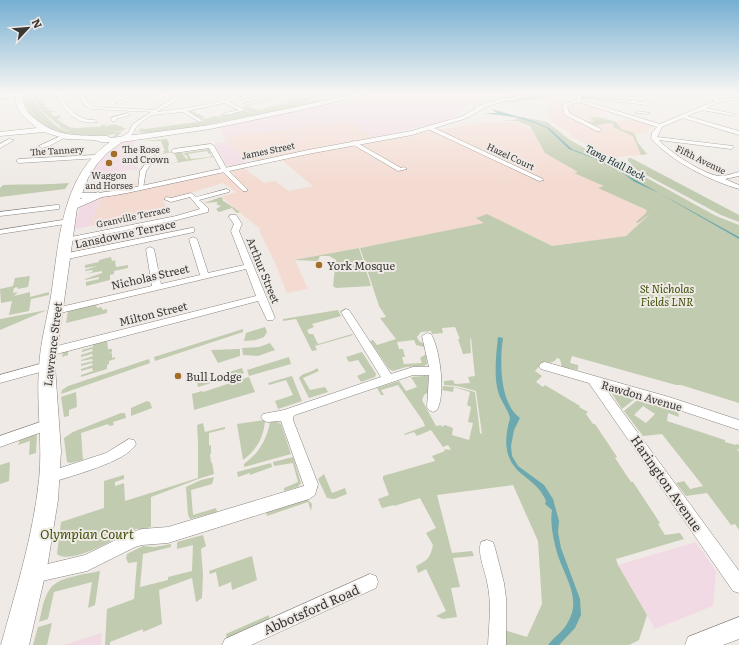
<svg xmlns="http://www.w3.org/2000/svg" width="739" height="645" font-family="Literata,serif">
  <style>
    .commercial { fill: #f2dae4 }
    .industrial { fill: #f4dbd2 }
    .green { fill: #c1cbaf; fill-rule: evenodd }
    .water { fill: #6ba8b0 }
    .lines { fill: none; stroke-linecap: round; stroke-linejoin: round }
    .stream { stroke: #6ba8b0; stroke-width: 1 }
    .minor-tunnel { stroke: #cbc6c2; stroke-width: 4.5; stroke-dasharray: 4.5 2.5; stroke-linecap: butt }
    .minor-casing { stroke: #88847f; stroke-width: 1 }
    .tertiary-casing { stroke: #88847f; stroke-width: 1 }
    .primary-casing { stroke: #88847f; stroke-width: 1 }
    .minor { fill: #fff; fill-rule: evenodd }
    .tertiary { fill: #fff; fill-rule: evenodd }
    .primary { fill: #fff; fill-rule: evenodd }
    .poi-dot { fill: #a36d28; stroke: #efeae5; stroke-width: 1.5 }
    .labels { text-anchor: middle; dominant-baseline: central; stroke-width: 4; stroke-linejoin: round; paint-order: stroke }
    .far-poi-label { font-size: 9px; fill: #393836; stroke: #efeae5; text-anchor: start }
    .far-street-label { font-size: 9px; fill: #393836; stroke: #efeae5 }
    .far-water-label { font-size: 10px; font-style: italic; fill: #133337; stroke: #efeae5 }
    .street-label { font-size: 11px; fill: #393836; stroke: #efeae5 }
    .poi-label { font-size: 11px; fill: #393836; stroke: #efeae5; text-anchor: start }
    .park-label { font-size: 11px; font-style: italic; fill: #3e5007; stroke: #efeae5 }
    .near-street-label { font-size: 13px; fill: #393836; stroke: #efeae5 }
    .near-park-label { font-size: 13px; font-style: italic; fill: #3e5007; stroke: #efeae5 }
  </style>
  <rect width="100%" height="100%" fill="#efeae5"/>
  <path class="commercial" d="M 164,92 L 182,93 L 165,104 L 153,104 L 148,102 Z
    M 372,92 L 526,92 L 530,93 L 466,105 L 455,117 L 437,123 L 375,137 L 349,122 L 224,137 L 217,125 Z
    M 133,139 L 135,148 L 147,147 L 148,153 L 131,157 L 129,163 L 141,169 L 93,174 L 94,168 L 107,152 L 121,142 Z
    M 226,141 L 245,160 L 245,162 L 232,166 L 225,164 L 214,144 Z
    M 101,197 L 91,226 L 74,229 L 81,202 Z
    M 696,542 L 716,571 L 713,606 L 655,629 L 618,565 Z
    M 102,633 L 101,645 L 63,645 L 85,638 Z"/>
  <path class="industrial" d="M 552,97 L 576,100 L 608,111 L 595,115 L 614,122 L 631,118 L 652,125 L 646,134 L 634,133 L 638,143 L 647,154 L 610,158 L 569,135 L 572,135 L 552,122 L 547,113 L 548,102 Z
    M 349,122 L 380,140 L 478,123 L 517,122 L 532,130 L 545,153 L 653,212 L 626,236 L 552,246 L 501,221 L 295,260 L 308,289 L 287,293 L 275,263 L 259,230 L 260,229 L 221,197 L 236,192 L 223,183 L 163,201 L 169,211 L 91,226 L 104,188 L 137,183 L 135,191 L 243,167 L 264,183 L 275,181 L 289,191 L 313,186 L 277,156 L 259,160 L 245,160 L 226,141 L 224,137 Z"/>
  <path class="green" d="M 31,95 C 37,107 56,132 70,131 L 61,128 L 60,126 C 49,117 37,109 34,95 L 37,95 L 40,100 L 43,100 L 42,97 L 47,96 L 48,99 L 42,103 L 48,104 L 44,105 L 45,107 L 50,107 L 47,110 L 56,111 L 50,113 L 54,116 L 59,115 L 61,118 L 57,119 C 72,131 74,128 91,127 C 95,127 99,128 103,125 L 100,124 L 106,125 L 104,128 C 110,123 117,124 123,127 L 122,128 L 126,128 L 122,131 L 111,131 L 122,132 L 116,137 L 112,137 L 118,133 C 109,136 100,136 91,135 C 62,135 30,129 23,97 Z
    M 310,97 L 313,98 L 308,99 L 309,101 L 317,100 L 322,102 L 194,127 L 149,133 L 135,132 L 144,131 L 136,131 L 141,130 L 139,128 L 145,129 L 205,121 L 201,120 L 189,112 L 190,110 L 214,105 L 216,105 L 192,111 L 205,117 L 202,118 L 204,119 L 215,116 L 218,117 L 223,115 L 220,114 L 228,113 L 224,114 L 226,115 L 241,111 L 248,111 L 241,106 L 246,107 C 251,103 275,97 282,98 L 248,106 L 258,110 L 291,102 L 288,101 L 274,104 L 287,100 L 292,101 Z
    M 522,117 L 547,122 L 570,140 L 593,153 L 634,171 L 716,216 L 739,225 L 739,403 L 681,385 L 676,385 L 572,356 L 570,363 L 578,365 L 578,370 L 562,367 L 560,359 L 557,358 C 553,364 549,363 544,361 L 535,371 L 542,376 L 536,382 L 543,387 L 545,385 L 580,406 L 579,407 L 588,412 L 586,414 L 593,424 L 595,424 L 617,457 L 615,458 L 631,482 L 633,482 L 660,523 L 658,524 L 665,535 L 680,533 L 684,539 L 616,559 L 618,565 L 647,615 L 639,640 L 629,645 L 502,645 L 501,629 L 527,637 L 542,604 L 538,541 L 513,485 L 437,495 L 452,553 L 472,551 L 474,556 L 453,558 L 460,587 L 451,588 L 457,617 L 443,619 L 436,616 L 446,611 L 426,569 L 418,573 L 416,566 C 428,560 430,558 433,545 L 426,533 L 436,528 L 420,498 L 394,506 L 394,505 L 382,508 L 378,499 L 389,495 L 383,479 L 383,476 L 435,461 L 432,456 L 445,451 L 444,449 L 451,450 L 448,445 L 443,447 L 431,430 L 417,436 L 414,432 L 405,435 L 404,434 L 425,426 L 423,421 L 398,385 L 381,390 L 384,395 L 381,395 L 377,388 L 399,381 L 406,391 L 417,387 L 411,377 L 424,376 L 424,375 L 430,377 L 430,391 L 424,395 L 422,400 L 436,426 L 441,425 L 442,427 L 445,425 L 453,428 L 452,435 L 469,440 L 473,423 L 468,422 L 471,407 L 467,405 L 470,392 L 454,387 L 453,392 L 442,390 L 443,386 L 456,387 L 475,392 L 480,433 L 482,434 L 476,391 L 457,386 L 444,385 L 444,381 L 453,380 L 455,384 L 470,383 L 468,377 L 475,376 L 471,338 L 470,339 L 471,353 L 463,354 L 458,339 L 460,339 L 455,327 L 442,328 L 443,333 L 432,334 L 431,331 L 421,332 L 417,337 L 419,341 L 426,345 L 424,346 L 424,347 L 416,345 L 414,340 L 397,342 L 399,349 L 403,349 L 405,357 L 402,357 L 404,364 L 422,363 L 420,358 L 426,354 L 427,364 L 424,366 L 406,367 L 393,371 L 389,369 L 370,341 L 373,340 L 377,345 L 396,339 L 380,318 L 386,317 L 379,306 L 360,248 L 484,223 L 476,218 L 487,214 L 552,246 L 626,236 L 651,213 L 638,223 L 636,222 L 646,213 L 647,210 L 598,188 L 604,186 L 574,173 L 578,172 L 545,153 L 530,126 L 517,121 L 499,121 L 514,120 Z
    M 598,117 L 616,122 L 621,129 L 634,133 L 638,143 L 647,154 L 641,155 L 633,136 L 613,127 L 614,124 C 608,122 602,124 599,125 C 593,127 584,121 579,119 L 588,122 L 595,121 L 589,118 Z
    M 167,139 L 169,144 L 168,148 L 169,152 L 182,153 L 187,160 L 188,157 L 183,153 L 209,149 L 211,154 L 209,154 L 207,151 L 188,154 L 191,159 L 210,157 L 212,155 L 213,157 L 169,164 L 178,162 L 174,152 L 156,155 L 156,157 L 153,157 L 155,155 L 164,153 L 163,151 L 165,151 L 161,141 L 143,141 Z
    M 628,158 L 631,158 L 739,215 L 739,222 L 721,215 L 637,170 L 628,161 Z
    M 69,183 L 65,189 L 0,197 L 0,188 L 3,185 C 26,184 46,185 69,183 Z
    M 221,197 L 223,199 L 222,200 L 240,212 L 237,213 L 232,208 L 219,212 L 216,209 L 221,206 L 216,204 L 218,203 L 217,202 L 204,203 Z
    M 359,248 L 371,286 L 336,288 L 333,286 L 336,260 L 329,256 L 320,256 L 318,261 L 294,260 Z
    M 111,257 L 112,261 L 115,260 L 116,267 L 128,265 L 128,268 L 114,271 L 114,274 L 110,275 L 110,280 L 86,286 L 86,282 L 99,279 L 99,277 L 85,280 L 85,279 L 102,273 L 102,271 L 85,274 L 92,272 L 93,270 L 85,271 L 85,270 L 97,266 L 85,268 L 85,265 L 99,262 L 99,260 Z
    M 30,276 L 28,287 L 18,289 L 17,287 L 14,288 L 13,293 L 18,292 L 14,296 L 30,292 L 30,297 L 49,292 L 49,295 L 31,299 L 29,311 L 9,315 L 12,301 L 1,303 L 0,289 L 13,286 L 15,278 Z
    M 96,304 L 97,308 L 101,307 L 103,310 L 107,309 L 107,313 L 66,323 L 68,311 Z
    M 47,310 L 0,330 L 0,319 Z
    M 338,310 L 341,316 L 312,324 L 314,327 L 307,330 L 309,334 L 313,334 L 318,344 L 352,334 L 353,335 L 315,346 L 317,350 L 312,351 L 296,319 L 283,321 L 283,319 Z
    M 265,327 L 267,332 L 264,337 L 256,340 L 244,341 L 246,333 Z
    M 243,329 L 243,332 L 155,361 L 154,357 Z
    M 107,340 L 108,349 L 112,349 L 112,352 L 109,354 L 112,353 L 112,358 L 115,357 L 115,359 L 109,361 L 109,364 L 107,365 L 107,369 L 81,377 L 81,375 L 93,371 L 92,368 L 81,371 L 81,369 L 93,365 L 92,363 L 81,366 L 81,364 L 93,361 L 92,359 L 81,361 L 81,360 L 93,356 L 92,354 L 81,357 L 81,355 L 93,351 L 92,349 L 82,352 L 82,350 L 93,347 L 93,345 L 68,351 L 68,355 L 62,357 L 63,352 L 65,351 Z
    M 270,343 L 275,350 L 258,356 L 243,355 L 242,348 L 259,347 Z
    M 240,349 L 240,356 L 218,363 L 211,350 Z
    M 362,352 L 376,374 L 375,377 L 361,382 L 357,376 L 366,372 L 358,360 L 349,362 L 346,357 Z
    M 289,357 L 291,364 L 249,376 L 247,370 Z
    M 149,359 L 150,363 L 61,394 L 62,390 L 68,386 Z
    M 242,368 L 244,373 L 198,387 L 197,382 Z
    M 317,368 L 319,371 L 303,378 L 310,390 L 325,387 L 328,392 L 309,398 L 299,378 C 303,372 312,373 317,368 Z
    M 292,376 L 302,401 L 278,409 L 275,401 L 293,395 L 286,380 L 269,385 L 268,383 Z
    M 249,377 L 255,392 L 194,410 L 192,394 L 202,391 L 203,392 Z
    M 610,391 L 636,398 L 622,409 Z
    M 76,392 L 77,407 L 69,410 L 69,416 L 64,417 L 61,397 Z
    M 640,398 L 678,411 L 679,417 L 668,413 L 667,421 L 725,440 L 725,442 L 736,445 L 736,444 L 739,445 L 739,449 L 737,449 L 739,452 L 739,530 L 735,524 L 731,525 L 707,493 L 686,496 L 676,483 L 684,481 L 690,489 L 703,486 L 662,434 L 643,436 L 624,411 ZM 643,406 L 655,414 L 646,423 L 634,415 Z
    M 147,401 L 150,402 L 152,408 L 131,416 L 131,408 Z
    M 121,413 L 125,413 L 126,418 L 113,422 L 114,425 L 109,426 L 108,424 L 81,433 L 83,460 L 70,463 L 67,462 L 64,438 L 73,432 Z
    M 265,420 C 264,438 256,450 243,460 L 237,424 Z
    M 270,422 L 277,422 L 281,424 L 291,454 L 244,467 L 244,464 C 259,453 266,441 270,422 Z
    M 203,423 L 205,432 L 225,427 L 225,429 L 209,433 L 209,446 L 211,445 L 211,454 L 210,454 L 211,463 L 212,462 L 214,474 L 201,478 L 151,497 L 151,527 L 143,529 L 136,529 C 119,536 72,566 57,554 L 61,522 L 104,508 L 104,481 L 124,475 L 124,479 L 115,482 L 115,486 L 124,483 L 125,501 L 198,478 L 198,441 L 197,425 Z
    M 37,433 L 36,453 L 29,455 L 30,441 L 18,445 L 21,438 Z
    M 293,457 L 301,483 L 298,487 L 284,491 L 284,488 L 298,482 L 293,463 L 274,466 L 273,462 Z
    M 10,462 L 9,481 L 0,484 L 0,465 Z
    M 271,463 L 272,467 L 250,475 L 250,473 L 238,477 L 237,472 Z
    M 324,474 L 332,493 L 345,488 L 347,494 L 334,499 L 327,498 L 318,479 Z
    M 214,477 L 212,484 L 191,490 L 193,515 L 216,508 L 217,512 L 190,519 L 188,515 L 186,487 L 201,480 Z
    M 304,499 L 308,500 L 312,504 L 311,511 L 308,502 L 267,516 L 265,509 Z
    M 203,535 L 206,546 L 201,549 L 203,574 L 202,598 L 196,602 L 192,578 L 159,590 L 162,624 L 143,632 L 143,629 L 110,642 L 110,645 L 105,645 L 107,609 L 134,599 L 137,562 L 128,563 L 126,558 L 127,554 L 143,546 L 155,547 L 171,544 L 171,547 L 143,554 L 140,587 L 168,580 L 168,577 L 192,571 L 193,545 L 177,549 L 177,542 Z
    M 252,556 L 257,580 L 232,590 L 231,582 L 219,587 L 216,572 L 210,574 L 209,571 Z
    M 100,571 L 95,605 L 88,608 L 92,582 L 54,592 L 48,619 L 39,622 C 42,611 43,598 50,589 C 57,577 87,574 100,571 Z
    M 269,615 L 269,621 L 227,640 L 226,634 Z
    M 52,623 L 47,645 L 33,645 L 38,627 Z"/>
  <path class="water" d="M 491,109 L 530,120 L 549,128 L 572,149 L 599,160 L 739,237 L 739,239 L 659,193 L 635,182 L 621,172 L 595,159 L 569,149 L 547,128 L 529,121 L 514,117 L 483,113 L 497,113 Z
    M 498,337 L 503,338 C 500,357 500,389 510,406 C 512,411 516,415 520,418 L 514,430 L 511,446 L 512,456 L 518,466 L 544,485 L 553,499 L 559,521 L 558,532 L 561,548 L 580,599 L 581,615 L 575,628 L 559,645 L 548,645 C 554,637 564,631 568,622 C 583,597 562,574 556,549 C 553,537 550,522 552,510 L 545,504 L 546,501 C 541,489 533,483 523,475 C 503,459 504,440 510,418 C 508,410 503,404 500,397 C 493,380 496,356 498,337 Z"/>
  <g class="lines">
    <path class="stream" d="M 510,102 L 546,96"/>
    <path class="minor-tunnel" d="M 597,93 L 600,94"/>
    <defs>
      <path id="minor" d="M 60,92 L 59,93 C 67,107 77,121 95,120 L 97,122 C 76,126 64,110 55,94 L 35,95 L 33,94 L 48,92 Z
        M 76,92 L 80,92 L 89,104 L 94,107 L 156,110 L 158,111 L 156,112 C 193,109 228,99 264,92 L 270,92 L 229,102 L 245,110 L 227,115 L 225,113 L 239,110 L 224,103 L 187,111 L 202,120 L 200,122 L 182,112 L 153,115 L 151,113 L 155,112 L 93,109 L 85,106 Z
        M 117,92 L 122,92 L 115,96 L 111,95 Z
        M 287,92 L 292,92 L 245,105 L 243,104 Z
        M 340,92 L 346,92 L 358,95 L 356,96 Z
        M 573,92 L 580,92 L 581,97 L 645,102 L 645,100 L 649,100 L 649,104 L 647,105 L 581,97 L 581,100 L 660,124 L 715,101 L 708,92 L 712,92 L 719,100 L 739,97 L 739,99 L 719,102 L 706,108 L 734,114 L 734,116 L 702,110 L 687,116 L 739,131 L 739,135 L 683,118 L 662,127 L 657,137 L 733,146 L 733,148 L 731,149 L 659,140 C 668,151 707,177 721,176 C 727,176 733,173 739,172 L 739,176 L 725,179 L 739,185 L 739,189 C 711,181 670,161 651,138 L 652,133 L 657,127 L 579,102 L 567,106 L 569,113 L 601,129 L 601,131 L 597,131 L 565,115 L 562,105 L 577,100 L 577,94 Z
        M 609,92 L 618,92 L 639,95 L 637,96 Z
        M 677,92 L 682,92 L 659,99 L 657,98 Z
        M 135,95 L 155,95 L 157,96 L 136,97 L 120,104 L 116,103 Z
        M 308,95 L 310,97 L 290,101 L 288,100 Z
        M 638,111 L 650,113 L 648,114 L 636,113 Z
        M 128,113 L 130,115 L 116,119 L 116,121 L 112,121 L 111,118 Z
        M 430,126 L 543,179 L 544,180 L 539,181 L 428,129 L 428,127 Z
        M 63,135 L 68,136 L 49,146 L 42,148 L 39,146 Z
        M 9,139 L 14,140 L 0,148 L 0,144 Z
        M 354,141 L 401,168 L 404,167 L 407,169 L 398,171 L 352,144 L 352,142 Z
        M 211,144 L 214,146 L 227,169 L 247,189 L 247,191 L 243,191 L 222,171 L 209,148 L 174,153 L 171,151 L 174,149 Z
        M 97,155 L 99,156 L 99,158 L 19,163 L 16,161 L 19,159 Z
        M 149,159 L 154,160 L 146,171 L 143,188 L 138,189 L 140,171 Z
        M 227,189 L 230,191 L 229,192 L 199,200 L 208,208 L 208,212 L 177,220 L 66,242 L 62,240 L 66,238 L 176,216 L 200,209 L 190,197 L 171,202 L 164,199 L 167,197 L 171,198 L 191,193 L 196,197 Z
        M 56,205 L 59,205 L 59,209 L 0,216 L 0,212 Z
        M 230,215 L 236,215 L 242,224 L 239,231 L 275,318 L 273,320 L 267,320 L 258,301 L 49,356 L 45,355 L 44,352 L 45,349 L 49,348 L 256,296 L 246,269 L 56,314 L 51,311 L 56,308 L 152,286 L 146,249 L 150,247 L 154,249 L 161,284 L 200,275 L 189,239 L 193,237 L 197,239 L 208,273 L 244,265 L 231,231 L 234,224 L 229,217 Z
        M 69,219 L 72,219 L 72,223 L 0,234 L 0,230 Z
        M 191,228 L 194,228 L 194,232 L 63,260 L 59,257 L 63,254 Z
        M 346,309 L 349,310 L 391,374 L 413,367 L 429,367 L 422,336 L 427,333 L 431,334 C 440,349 446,394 437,410 L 433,412 L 429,410 L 427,407 L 429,375 L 413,375 L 295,415 L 293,417 L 293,420 L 318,484 L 315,495 L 309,499 L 168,543 L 142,545 L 135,547 L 87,571 L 33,583 L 27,581 L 25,575 L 27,569 L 85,555 L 132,532 L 142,529 L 168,527 L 304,486 L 281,421 L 267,422 L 263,420 L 261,417 L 263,414 L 284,410 L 381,377 L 341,312 Z
        M 47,362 L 51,363 L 53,366 L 51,369 L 0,383 L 0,375 Z
        M 545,362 L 669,397 L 739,420 L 739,430 L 667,406 L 605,388 L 739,571 L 739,593 L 733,591 L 589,383 L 541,369 L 539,366 L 541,363 Z
        M 49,419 L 53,420 L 55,424 L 53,428 L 0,447 L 0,436 Z
        M 129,439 L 134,440 L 136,444 C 127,462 70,476 50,483 L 45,481 L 43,477 L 45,473 L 106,453 Z
        M 487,540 L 493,542 L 495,548 L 504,583 L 506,598 L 506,645 L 488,645 C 489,624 492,602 487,582 C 485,570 477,554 481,542 Z
        M 370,574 L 376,576 L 378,582 L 376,588 L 251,645 L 222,645 L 225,639 Z"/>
      <path id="tertiary" d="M 182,92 L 188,92 C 173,105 152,112 138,125 C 132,131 133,141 121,139 L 121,137 L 128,133 L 133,124 Z
        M 546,92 L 555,92 L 501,102 L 486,107 L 467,118 L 412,135 L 308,154 L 127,193 C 116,195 81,202 73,195 L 77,193 L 98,193 L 127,189 L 308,150 L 411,131 L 463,116 L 475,109 L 475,107 L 500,99 Z
        M 739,617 L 739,639 L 723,645 L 685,645 L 688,637 Z"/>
      <path id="primary" d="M 18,92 L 24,92 C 22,103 24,109 33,117 C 56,138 78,135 107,136 L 111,138 L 210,125 L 365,92 L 375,92 L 306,109 L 210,129 L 122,142 L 107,153 L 97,164 L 88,178 L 80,199 L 98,192 L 103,195 L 102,197 L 77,208 L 55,366 L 61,451 L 58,500 L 48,562 L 29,645 L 1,645 C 16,590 33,536 39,480 C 43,442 36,405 39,368 C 40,344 47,319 51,296 C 59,243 61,175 110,142 L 101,142 L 95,140 L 66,139 L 44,132 L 0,136 L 0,132 L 37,128 C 29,121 13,110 16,97 L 0,99 L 0,95 Z"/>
    </defs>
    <use href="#minor" class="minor-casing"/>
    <use href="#tertiary" class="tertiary-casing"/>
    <use href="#primary" class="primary-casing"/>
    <use href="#minor" class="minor"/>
    <use href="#tertiary" class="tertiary"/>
    <use href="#primary" class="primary"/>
  </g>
  <linearGradient id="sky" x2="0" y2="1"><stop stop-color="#76afd2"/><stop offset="0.51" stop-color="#f8f6f3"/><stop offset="1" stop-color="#f8f6f3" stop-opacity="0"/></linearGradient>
  <rect width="739" height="182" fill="url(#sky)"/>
  <g class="poi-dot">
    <circle cx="114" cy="154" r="4"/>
    <circle cx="109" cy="163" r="4"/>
    <circle cx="319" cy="265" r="4"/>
    <circle cx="178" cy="376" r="4"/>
  </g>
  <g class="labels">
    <g class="far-poi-label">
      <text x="122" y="149">The Rose<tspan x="122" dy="10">and Crown</tspan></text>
      <text x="109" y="175" text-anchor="middle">Waggon<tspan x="109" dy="10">and Horses</tspan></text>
    </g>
    <g class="far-street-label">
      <text transform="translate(57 150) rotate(-3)">The Tannery</text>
      <text transform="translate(268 150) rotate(-12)">James Street</text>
      <text transform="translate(511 156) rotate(25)">Hazel Court</text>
      <text transform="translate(701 159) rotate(26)">Fifth Avenue</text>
      <text transform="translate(133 216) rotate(-12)">Granville Terrace</text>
    </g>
    <g class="far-water-label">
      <text transform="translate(616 162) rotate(27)">Tang Hall Beck</text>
    </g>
    <g class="street-label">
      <text transform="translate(125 233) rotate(-12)">Lansdowne Terrace</text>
      <text transform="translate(264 270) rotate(68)">Arthur Street</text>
      <text transform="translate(150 276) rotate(-13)">Nicholas Street</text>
      <text transform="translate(153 313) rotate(-14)">Milton Street</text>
      <text transform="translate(52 344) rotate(-83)">Lawrence Street</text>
      <text transform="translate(642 395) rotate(16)">Rawdon Avenue</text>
    </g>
    <g class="poi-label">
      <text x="327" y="265">York Mosque</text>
      <text x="186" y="376">Bull Lodge</text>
    </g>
    <g class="park-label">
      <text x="667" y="288">St Nicholas<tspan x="667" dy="13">Fields LNR</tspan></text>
    </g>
    <g class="near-street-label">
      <text transform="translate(667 483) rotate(55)">Harington Avenue</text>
      <text transform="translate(311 609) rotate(-24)">Abbotsford Road</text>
    </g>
    <g class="near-park-label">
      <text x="87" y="533">Olympian Court</text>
    </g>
  </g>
  <g transform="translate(28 28) rotate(64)" stroke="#efeae5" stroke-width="3" paint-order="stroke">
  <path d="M0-3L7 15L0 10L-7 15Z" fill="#393836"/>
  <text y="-6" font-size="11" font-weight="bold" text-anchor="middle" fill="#393836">N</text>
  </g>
</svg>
